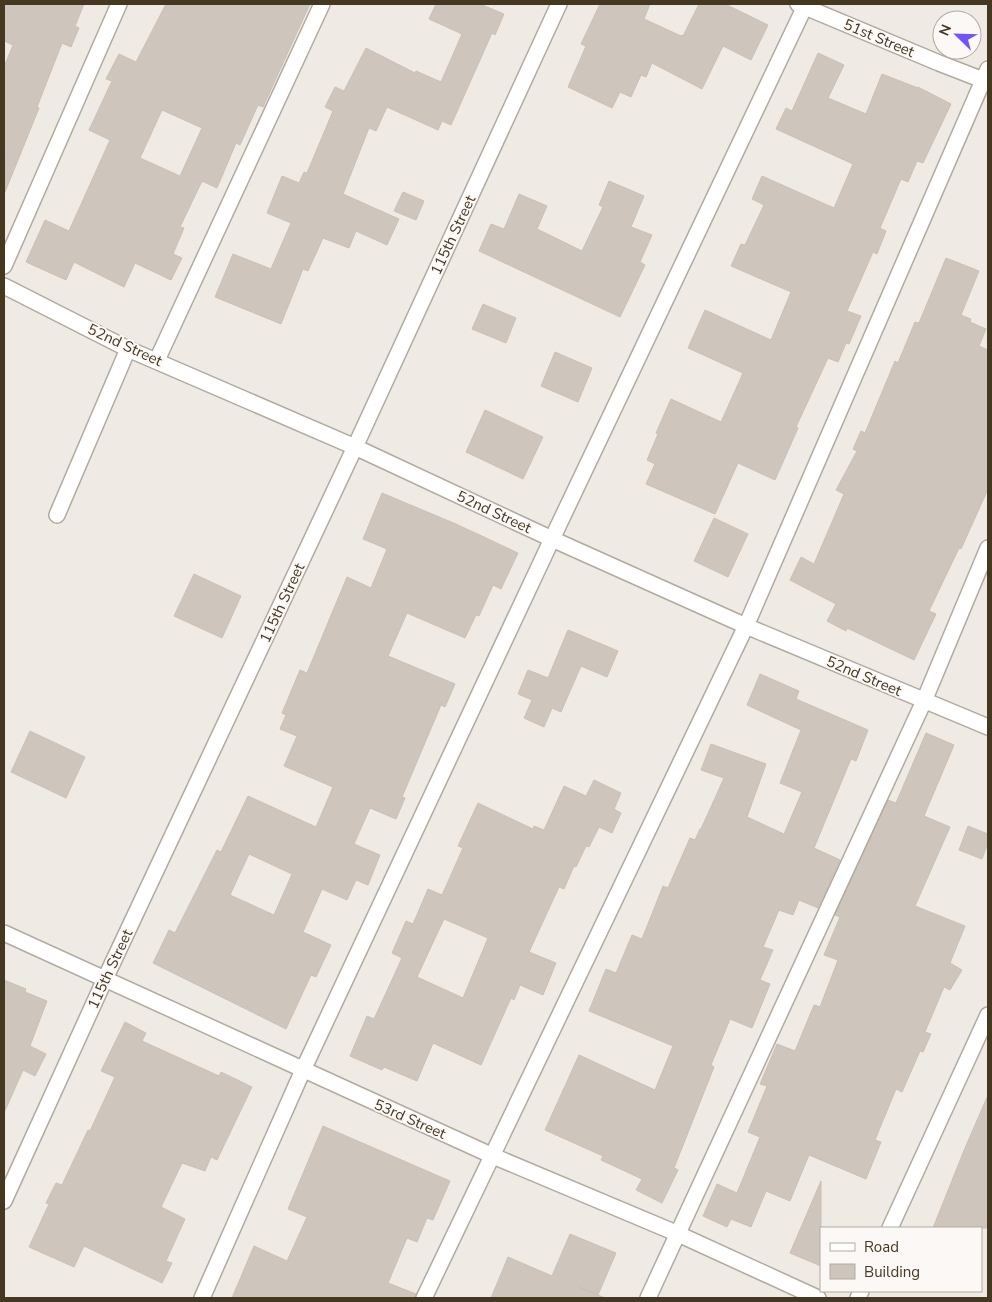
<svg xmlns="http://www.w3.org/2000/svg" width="992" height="1302" font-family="'Nunito Sans',sans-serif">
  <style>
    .building { fill: #cec5bc; stroke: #cac0b6; fill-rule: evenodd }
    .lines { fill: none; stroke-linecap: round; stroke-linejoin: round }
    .minor-casing { stroke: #b2aa9e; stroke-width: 18 }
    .minor { stroke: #fff; stroke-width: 15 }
    .labels { text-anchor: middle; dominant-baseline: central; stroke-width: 4; stroke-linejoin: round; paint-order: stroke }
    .street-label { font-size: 15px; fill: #453821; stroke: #fbf8f6 }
  </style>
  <rect width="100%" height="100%" fill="#f0eae5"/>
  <path class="building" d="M 4,4 L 84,4 L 75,26 L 79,28 L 71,47 L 62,43 L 37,107 L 39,108 L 5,192 L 4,67 L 13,45 L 4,41 Z
    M 166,4 L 310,4 L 263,107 L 258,105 L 240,145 L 236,143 L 217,188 L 202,181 L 180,227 L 184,228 L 173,254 L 182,258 L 171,280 L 135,263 L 124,287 L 74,262 L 66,280 L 26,262 L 45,220 L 69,231 L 110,140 L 89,130 L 112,81 L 106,79 L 119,54 L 136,62 ZM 162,110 L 202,128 L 180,176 L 140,158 Z
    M 436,4 L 480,4 L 504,14 L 495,35 L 492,33 L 451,125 L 442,121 L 438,130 L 387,107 L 376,131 L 369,128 L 343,194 L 399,219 L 387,245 L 356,231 L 349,248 L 323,238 L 308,271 L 303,269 L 281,324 L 215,297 L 233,254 L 271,269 L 291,223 L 267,213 L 282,176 L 299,183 L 304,172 L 307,173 L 333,111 L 325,107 L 335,87 L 344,91 L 366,48 L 415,73 L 416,71 L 441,82 L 462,34 L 429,19 Z
    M 600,4 L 650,4 L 644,19 L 681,36 L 682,35 L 683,36 L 699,4 L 725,4 L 768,25 L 751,60 L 723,46 L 702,89 L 652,63 L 646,77 L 641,75 L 631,97 L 620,92 L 612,108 L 568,87 L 586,46 L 581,44 Z
    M 818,53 L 844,65 L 828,98 L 866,114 L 882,74 L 918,88 L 918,87 L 951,104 L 923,163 L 917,161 L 908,182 L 901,179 L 880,228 L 886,231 L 877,254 L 873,252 L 847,311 L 861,316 L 849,344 L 846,343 L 838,362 L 828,358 L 796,427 L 798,428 L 775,480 L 738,463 L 715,514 L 646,484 L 655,464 L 647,460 L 658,434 L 656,433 L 671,399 L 721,422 L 743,373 L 688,348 L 705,310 L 771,340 L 791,292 L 731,266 L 741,244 L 745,245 L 764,205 L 752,199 L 762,176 L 834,208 L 853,164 L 776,129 L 786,108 L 792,111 Z
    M 609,181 L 644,196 L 631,227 L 652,235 L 640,262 L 645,265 L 620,317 L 479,251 L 491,224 L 504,229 L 519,194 L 547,206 L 537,229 L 582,251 L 603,207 L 599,205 Z
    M 403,192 L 424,201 L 416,220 L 394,211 Z
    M 946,258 L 979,271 L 961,315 L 971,319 L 970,322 L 986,329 L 979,346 L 988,350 L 988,489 L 961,549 L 959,548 L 929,611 L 936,614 L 914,660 L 847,628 L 846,631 L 827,621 L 836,604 L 790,580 L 801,557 L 814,564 L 844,494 L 836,490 L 857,451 L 853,449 L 861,431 L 865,433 L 895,361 L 898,363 L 915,322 L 919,323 Z
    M 483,304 L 516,318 L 506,343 L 472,329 Z
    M 555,352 L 592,368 L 578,402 L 541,386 Z
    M 485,410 L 543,437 L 523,479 L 466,452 Z
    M 382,493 L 456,524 L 518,553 L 501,589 L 493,585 L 479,616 L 476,615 L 465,638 L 407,613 L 388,656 L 455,684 L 445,707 L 441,705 L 402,797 L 405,798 L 396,819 L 370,808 L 354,844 L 380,855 L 368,885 L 356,880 L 347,900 L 322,889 L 303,932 L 331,945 L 316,977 L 311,975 L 286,1029 L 153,963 L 169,930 L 175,933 L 217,850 L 221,852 L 248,796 L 316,827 L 333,787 L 284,766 L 297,736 L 280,729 L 286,715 L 282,713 L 300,670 L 307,673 L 347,577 L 371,588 L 387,549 L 363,539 ZM 249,854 L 292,874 L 274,915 L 230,895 Z
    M 714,518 L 748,534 L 728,577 L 694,561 Z
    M 194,574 L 241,596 L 222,638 L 174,616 Z
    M 568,630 L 618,651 L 607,677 L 581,666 L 561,712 L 552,708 L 544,727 L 524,718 L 532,700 L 518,694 L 528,670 L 548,678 Z
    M 760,674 L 799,691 L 796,699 L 868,730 L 856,761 L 851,759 L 814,848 L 840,860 L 818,908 L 799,900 L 793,915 L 779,910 L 763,947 L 773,950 L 760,980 L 770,984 L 752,1028 L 730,1019 L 711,1065 L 714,1067 L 674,1168 L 678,1170 L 662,1203 L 636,1190 L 642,1179 L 601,1160 L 603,1156 L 545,1130 L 579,1055 L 655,1090 L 673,1046 L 589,1011 L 606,969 L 616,973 L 632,935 L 642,939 L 663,886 L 668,888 L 690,838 L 695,840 L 700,829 L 701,829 L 724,778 L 701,770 L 711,744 L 766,764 L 747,817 L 784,834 L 802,792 L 780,783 L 801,730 L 747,705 Z
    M 30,731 L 85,757 L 66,798 L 11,772 Z
    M 926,733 L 954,745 L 924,816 L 950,827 L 915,906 L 965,926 L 950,963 L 962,970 L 950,990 L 944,987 L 925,1032 L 931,1034 L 923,1052 L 920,1051 L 902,1092 L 896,1089 L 875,1140 L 881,1142 L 866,1179 L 809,1155 L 790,1201 L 766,1191 L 751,1227 L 731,1219 L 727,1227 L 703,1216 L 717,1184 L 737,1193 L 760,1137 L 748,1132 L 767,1086 L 760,1084 L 777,1044 L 795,1051 L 814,1005 L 820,1007 L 838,960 L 824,955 L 840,917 L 835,915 L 888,800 L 896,803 Z
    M 594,780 L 621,793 L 614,809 L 621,813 L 612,833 L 599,827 L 589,847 L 586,846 L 576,867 L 574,866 L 564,889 L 559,887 L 529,952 L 556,963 L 543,995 L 520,985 L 514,1000 L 511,998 L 481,1065 L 433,1043 L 417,1081 L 384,1067 L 382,1070 L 350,1056 L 367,1016 L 374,1019 L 402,958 L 392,953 L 406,921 L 413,924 L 428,889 L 442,895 L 463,848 L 458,846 L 478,803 L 533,829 L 534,826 L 544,830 L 564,786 L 586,796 ZM 444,919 L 488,938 L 463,998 L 417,977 Z
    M 968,826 L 988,834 L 988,843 L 982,859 L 959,850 Z
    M 4,980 L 26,989 L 25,992 L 47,1001 L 30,1046 L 46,1054 L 35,1076 L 23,1070 L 4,1113 Z
    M 125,1022 L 146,1033 L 142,1041 L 219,1076 L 221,1072 L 252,1087 L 217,1160 L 211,1157 L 205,1171 L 182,1163 L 161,1207 L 185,1219 L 166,1261 L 172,1263 L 162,1283 L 84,1246 L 74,1267 L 29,1247 L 49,1204 L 46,1203 L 56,1183 L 62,1185 L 88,1130 L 90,1131 L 115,1077 L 101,1071 Z
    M 988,1095 L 988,1228 L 933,1228 L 965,1148 Z
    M 323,1126 L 450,1181 L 433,1220 L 427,1218 L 417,1242 L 407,1238 L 388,1283 L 416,1294 L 415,1298 L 232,1298 L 254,1246 L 287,1261 L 307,1217 L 288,1209 Z
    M 821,1181 L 821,1266 L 790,1253 Z
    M 570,1234 L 616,1253 L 598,1295 L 579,1287 L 605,1298 L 491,1298 L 508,1257 L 552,1276 Z"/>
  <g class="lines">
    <defs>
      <path id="minor" d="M 798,4 L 939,63 L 988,82
        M 4,266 L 119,4
        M 4,286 L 128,349 L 355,447 L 552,539 L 746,626 L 988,727
        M 157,360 L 322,4
        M 57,515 L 128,349
        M 4,933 L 493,1156 L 676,1233 L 818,1298
        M 4,1201 L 105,979 L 355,447 L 559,4
        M 890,1228 L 988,1015
        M 202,1298 L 303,1070 L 552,539 L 806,4
        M 424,1298 L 746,626 L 988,69
        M 648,1298 L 924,701 L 988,548
        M 858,1298 L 861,1291"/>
    </defs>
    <use href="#minor" class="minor-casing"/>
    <use href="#minor" class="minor"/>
  </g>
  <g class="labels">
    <g class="street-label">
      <text transform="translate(879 38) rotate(23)">51st Street</text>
      <text transform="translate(453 235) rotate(-65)">115th Street</text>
      <text transform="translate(125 345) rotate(25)">52nd Street</text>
      <text transform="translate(494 512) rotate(25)">52nd Street</text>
      <text transform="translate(282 603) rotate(-65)">115th Street</text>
      <text transform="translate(864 676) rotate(23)">52nd Street</text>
      <text transform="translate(110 969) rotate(-65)">115th Street</text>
      <text transform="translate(410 1119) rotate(24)">53rd Street</text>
    </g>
  </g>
  <rect width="992" height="1302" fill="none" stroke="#453821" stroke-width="10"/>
  <rect x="820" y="1227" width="162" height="65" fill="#fbf8f6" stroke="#b2aba1"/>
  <rect x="830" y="1243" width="25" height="8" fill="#ffffff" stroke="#b2aba1"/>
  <text x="864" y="1252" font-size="15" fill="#453821">Road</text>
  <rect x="830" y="1264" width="25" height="15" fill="#cec5bc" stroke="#b2aba1"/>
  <text x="864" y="1277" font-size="15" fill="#453821">Building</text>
  <g transform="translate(957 35) rotate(293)"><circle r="24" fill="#fbf8f6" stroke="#b2aba1"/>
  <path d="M0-4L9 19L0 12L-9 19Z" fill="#6f54ff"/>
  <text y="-8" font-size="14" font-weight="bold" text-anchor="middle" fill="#453821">N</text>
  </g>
</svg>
